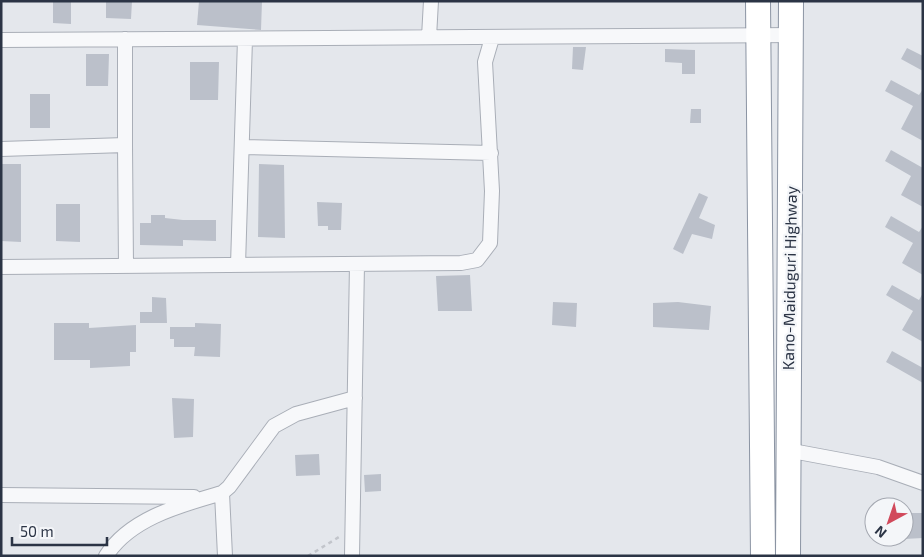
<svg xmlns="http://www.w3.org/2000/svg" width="924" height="557" font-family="'Exo 2',sans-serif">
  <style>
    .building { fill: #bbc0ca }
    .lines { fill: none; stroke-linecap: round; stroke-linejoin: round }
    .minor-casing { stroke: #a9aeb7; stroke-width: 16 }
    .trunk-casing { stroke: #8b94a3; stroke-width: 26 }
    .path { stroke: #c2c5cb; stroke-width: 2.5; stroke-dasharray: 4 4; stroke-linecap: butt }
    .minor { stroke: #f7f8fa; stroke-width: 14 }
    .trunk { stroke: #fff; stroke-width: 24 }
    .labels { text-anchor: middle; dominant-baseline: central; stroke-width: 4.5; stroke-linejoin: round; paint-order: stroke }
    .street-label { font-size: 16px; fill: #2b3445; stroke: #f4f6f9 }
  </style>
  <rect width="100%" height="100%" fill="#e4e7ec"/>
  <path class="building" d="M 53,1 L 71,1 L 71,24 L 53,23 Z
    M 106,1 L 132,1 L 131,19 L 106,18 Z
    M 199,1 L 262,1 L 261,30 L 197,25 Z
    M 573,47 L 586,47 L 583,70 L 572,69 Z
    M 907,48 L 923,56 L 923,71 L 901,59 Z
    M 665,49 L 695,50 L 695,74 L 682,74 L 682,63 L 665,62 Z
    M 86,54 L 109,54 L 108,86 L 86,86 Z
    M 190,62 L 219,62 L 218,100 L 190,100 Z
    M 891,80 L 919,95 L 923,89 L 923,141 L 901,129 L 913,106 L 885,91 Z
    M 30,94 L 50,94 L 50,128 L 30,128 Z
    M 691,109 L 701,109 L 701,123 L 690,123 Z
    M 891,150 L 923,168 L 923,207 L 901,195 L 911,176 L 885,161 Z
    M 1,164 L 21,164 L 21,242 L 1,241 Z
    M 259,164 L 284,165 L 285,238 L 258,237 Z
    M 699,193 L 708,197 L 699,218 L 715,225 L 712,239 L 692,234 L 683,254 L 673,249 Z
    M 317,202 L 342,203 L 341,230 L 328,230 L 328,226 L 318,226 Z
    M 56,204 L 80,204 L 80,242 L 56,241 Z
    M 151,215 L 165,215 L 165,218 L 183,220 L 216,220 L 216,241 L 183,240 L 183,246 L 140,245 L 140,223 L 151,223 Z
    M 891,216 L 919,232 L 923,226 L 923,275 L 902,263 L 913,243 L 885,227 Z
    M 470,275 L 472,311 L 438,311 L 436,276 Z
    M 892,285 L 919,300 L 923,293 L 923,342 L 902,330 L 913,311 L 886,295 Z
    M 152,297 L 166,298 L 167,323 L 140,323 L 140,312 L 152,312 Z
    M 553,302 L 577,303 L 576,327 L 552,325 Z
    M 678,302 L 711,306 L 709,330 L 653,327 L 653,303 Z
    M 54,323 L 89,323 L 89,328 L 136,325 L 136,352 L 130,352 L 130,366 L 90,368 L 90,360 L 54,360 Z
    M 195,323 L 221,324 L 220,357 L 194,356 L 195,347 L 174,347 L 174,339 L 170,339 L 170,327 L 195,327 Z
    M 892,351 L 923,368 L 923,383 L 886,362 Z
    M 172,398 L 194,399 L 193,437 L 174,438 Z
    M 319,454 L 320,475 L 296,476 L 295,455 Z
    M 381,474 L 381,491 L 365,492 L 364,475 Z
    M 904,513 L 923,513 L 923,538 L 904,539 Z"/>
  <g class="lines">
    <defs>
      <path id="minor" d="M 429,37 L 431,1
        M 1,40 L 791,35
        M 125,145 L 126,266
        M 242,147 L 491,153
        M 1,149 L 125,145 L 125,39
        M 238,265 L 245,39
        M 1,267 L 461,263 L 477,260 L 490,243 L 492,191 L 485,62 L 492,38
        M 787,450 L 878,467 L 923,483
        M 222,493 L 225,556
        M 1,495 L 194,497
        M 106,556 C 130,518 181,505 222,493 L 229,487 L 274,426 L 296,414 L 355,398
        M 352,556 L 357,264"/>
      <path id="trunk" d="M 758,1 L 763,556
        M 788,556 L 791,1"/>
    </defs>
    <use href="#minor" class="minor-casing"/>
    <use href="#trunk" class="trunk-casing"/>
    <path class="path" d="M 308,556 L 339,537"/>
    <use href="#minor" class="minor"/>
    <use href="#trunk" class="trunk"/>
  </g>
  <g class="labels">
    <g class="street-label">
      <text transform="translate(789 278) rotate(-89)">Kano-Maiduguri Highway</text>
    </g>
  </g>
  <rect width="924" height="557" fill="none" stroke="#2b3445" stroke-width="5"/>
  <g transform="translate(889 522) rotate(220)"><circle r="24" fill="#f4f6f9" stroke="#a4a8b1"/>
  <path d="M0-4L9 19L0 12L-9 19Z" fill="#d1495b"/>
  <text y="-8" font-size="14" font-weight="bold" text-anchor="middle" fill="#2b3445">N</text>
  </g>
  <path d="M12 537v8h95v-8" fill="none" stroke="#2b3445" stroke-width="2.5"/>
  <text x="20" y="537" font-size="15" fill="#2b3445" stroke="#f4f6f9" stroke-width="4" paint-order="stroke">50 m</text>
</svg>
